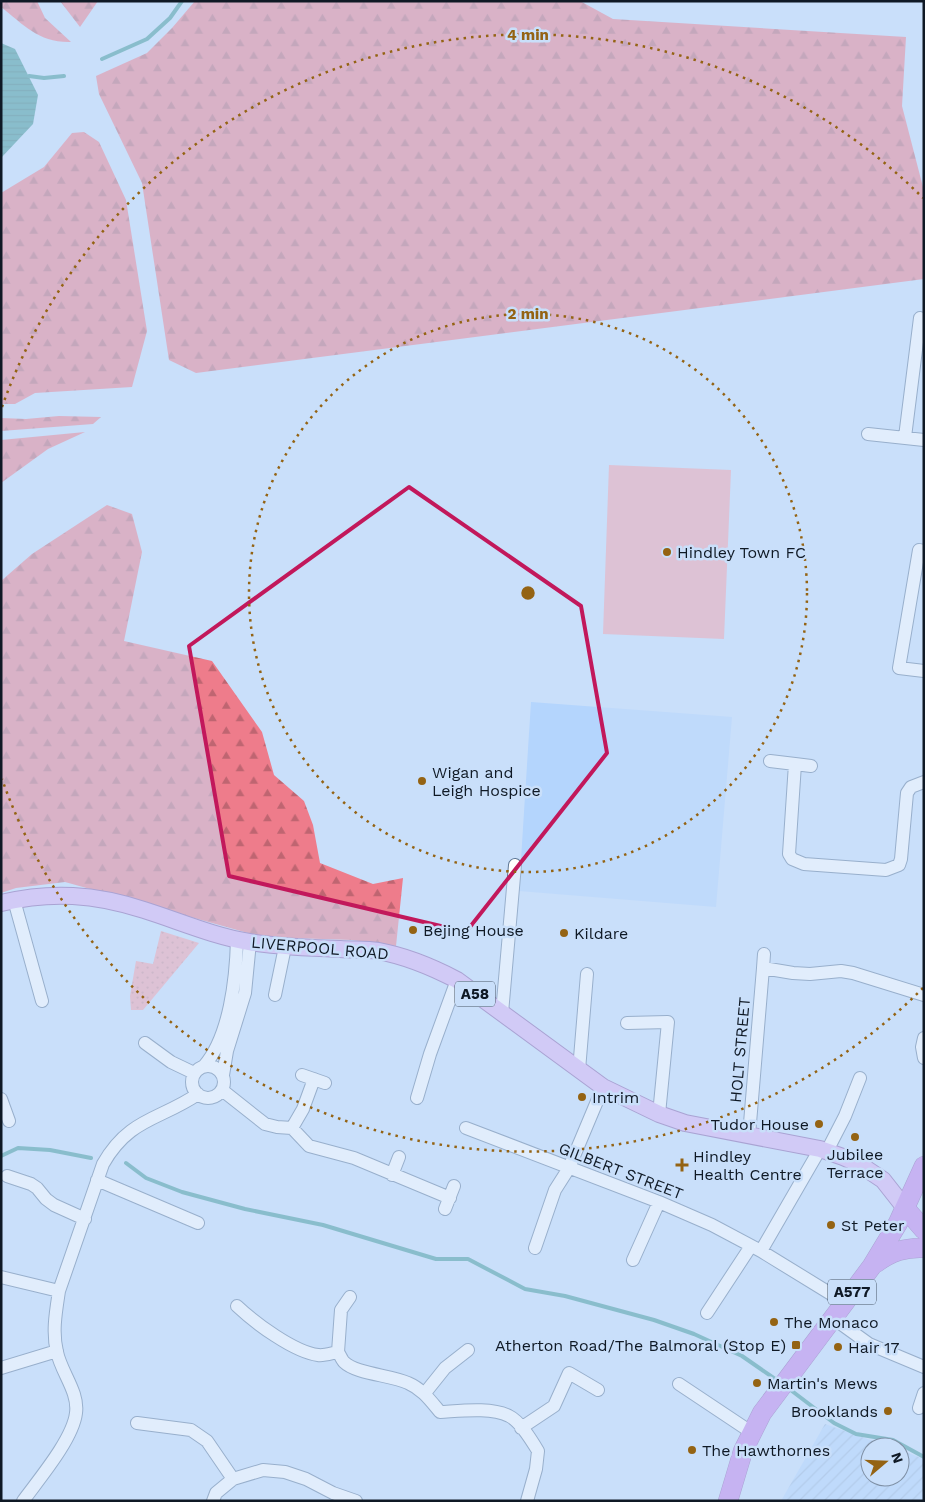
<svg xmlns="http://www.w3.org/2000/svg" width="925" height="1502" font-family="'Work Sans',sans-serif">
  <style>
    .built { fill: #b4d5fd }
    .industrial { fill: url(#industrial-furrows) }
    .forest { fill: url(#forest-firs) }
    .park { fill: #f6a0a9 }
    .garden { fill: url(#garden-dots) }
    .water { fill: url(#water-rules) }
    .lines { fill: none; stroke-linecap: round; stroke-linejoin: round }
    .stream { stroke: #3d9694; stroke-width: 4 }
    .minor-casing { stroke: #5e7795; stroke-width: 14 }
    .major-casing { stroke: #845ba4; stroke-width: 18 }
    .highway-casing { stroke: #845ba4; stroke-width: 20 }
    .minor { stroke: #fff; stroke-width: 12 }
    .major { stroke: #dbb2f2; stroke-width: 16 }
    .highway { stroke: #c37ee9; stroke-width: 19 }
    .marked { fill: none; stroke: #c2185b; stroke-width: 4; stroke-linejoin: round }
    .ring { fill: none; stroke: #946313; stroke-width: 2.5; stroke-dasharray: 2.5 5 }
    .poi-dot { fill: #946313; stroke: #c9dffa; stroke-width: 2 }
    .labels { text-anchor: middle; dominant-baseline: central; stroke-width: 5; stroke-linejoin: round; paint-order: stroke }
    .shield { fill: #c9dffa; stroke: #475465; stroke-width: 1 }
    .shield-label { font-size: 15px; font-weight: bold; fill: #0f1925 }
    .poi-label { font-size: 16px; fill: #0f1925; stroke: #c9dffa; text-anchor: start }
    .street-label { font-size: 16px; fill: #0f1925; stroke: #c9dffa }
    .centre { fill: #946313; stroke: #c9dffa; stroke-width: 2.5 }
    .ring-label { font-size: 15px; text-anchor: middle; font-weight: bold; fill: #946313; stroke: #c9dffa; stroke-width: 5; stroke-linejoin: round; paint-order: stroke }
  </style>
  <defs>
    <pattern id="industrial-furrows" width="10" height="10" patternUnits="userSpaceOnUse" patternTransform="scale(1.25)"><rect width="10" height="10" fill="#b4d5fd"/><path d="M-1 1l2-2M0 10L10 0M9 11l2-2" fill="none" stroke="#9ab6d9"/></pattern>
    <pattern id="forest-firs" width="22" height="20" patternUnits="userSpaceOnUse" patternTransform="scale(1.25)"><rect width="22" height="20" fill="#ee7c8b"/><path d="M5 1l3.5 6h-7zM16 11l3.5 6h-7z" fill="#bf6571"/></pattern>
    <pattern id="garden-dots" width="8" height="8" patternUnits="userSpaceOnUse" patternTransform="scale(1.25)"><rect width="8" height="8" fill="#f6a0a9"/><path d="M2 2h.1M6 6h.1" fill="none" stroke="#d28991" stroke-width="1.8" stroke-linecap="round"/></pattern>
    <pattern id="water-rules" width="6" height="5" patternUnits="userSpaceOnUse" patternTransform="scale(1.25)"><rect width="6" height="5" fill="#3d9694"/><path d="M0 2.5h6" fill="none" stroke="#327a79"/></pattern>
  </defs>
  <rect width="100%" height="100%" fill="#c9dffa"/>
  <path class="built" d="M 531,702 L 732,717 L 716,907 L 519,891 Z"/>
  <path class="industrial" d="M 825,1424 L 890,1447 L 870,1447 L 870,1477 L 900,1477 L 900,1450 L 924,1459 L 924,1501 L 781,1501 Z"/>
  <path class="forest" d="M 1,1 L 37,1 L 45,18 L 71,42 C 39,43 24,25 1,7 Z
    M 60,1 L 98,1 L 80,27 Z
    M 195,1 L 580,1 L 613,19 L 906,37 L 902,106 L 924,191 L 924,279 L 196,373 L 169,360 L 142,183 L 99,94 L 96,76 L 147,53 L 172,28 Z
    M 84,132 L 99,142 L 126,200 L 147,331 L 132,387 L 35,393 L 15,404 L 1,404 L 1,193 L 44,167 L 72,133 Z
    M 59,416 L 101,417 L 93,424 L 1,431 L 1,418 L 26,419 Z
    M 85,432 L 48,449 L 1,483 L 1,440 Z
    M 107,505 L 132,514 L 142,552 L 124,641 L 212,661 L 262,732 L 274,775 L 304,801 L 313,825 L 320,863 L 373,884 L 403,878 L 396,946 L 352,940 L 262,937 L 65,882 L 16,888 L 1,893 L 1,581 L 32,554 Z"/>
  <path class="park" d="M 609,465 L 731,470 L 724,639 L 603,634 Z"/>
  <path class="garden" d="M 161,931 L 199,943 L 143,1010 L 131,1010 L 130,996 L 136,961 L 153,964 Z"/>
  <path class="water" d="M 1,43 L 15,49 L 38,95 L 33,124 L 1,158 Z"/>
  <g class="lines">
    <path class="stream" d="M 102,59 L 147,39 L 170,18 L 182,1
      M 29,76 L 44,78 L 64,76
      M 1,1156 L 18,1148 L 50,1150 L 91,1158
      M 126,1163 L 146,1178 L 182,1192 L 245,1209 L 323,1225 L 436,1259 L 468,1259 L 525,1289 L 565,1296 L 654,1320 L 694,1334 L 742,1356 L 778,1381
      M 788,1388 L 834,1423 L 856,1434 L 893,1440 L 924,1457"/>
    <defs>
      <path id="minor" d="M 868,434 L 924,440
        M 905,437 L 920,318
        M 924,551 L 919,550 L 899,668 L 924,671
        M 770,761 L 795,764 L 789,854 L 792,859 L 804,864 L 886,870 L 899,865 L 901,859 L 907,793 L 911,787 L 924,782
        M 795,764 L 811,766
        M 14,900 L 42,1001
        M 763,968 L 764,954
        M 275,995 L 285,947
        M 502,1013 L 515,865
        M 627,1023 L 668,1022 L 659,1114
        M 924,1038 L 922,1047 L 924,1058
        M 145,1043 L 171,1062 L 194,1073
        M 204,1066 C 230,1036 236,978 237,940
        M192 1082a16 16 0 1 1 32 0a16 16 0 1 1-32 0Z
        M 579,1070 L 587,974
        M 223,1075 L 227,1051 L 245,993 L 250,942
        M 302,1075 L 325,1083
        M 222,1090 L 265,1124 L 277,1127 L 292,1128 L 309,1146 L 354,1158 L 450,1198
        M 417,1098 L 430,1054 L 457,980
        M 1,1099 L 9,1121
        M 292,1128 L 303,1109 L 314,1079
        M 466,1128 L 659,1202 L 712,1225 L 761,1251 L 831,1294
        M 749,1135 L 763,968 L 793,973 L 810,974 L 841,971 L 853,973 L 924,995
        M 827,1151 L 845,1116 L 860,1078
        M 392,1175 L 399,1157
        M 7,1176 L 31,1184 L 37,1188 L 46,1199 L 54,1205 L 85,1219
        M 97,1180 L 198,1223
        M 445,1209 L 454,1186
        M 535,1248 L 555,1190 L 569,1168 L 603,1087
        M 761,1251 L 820,1149
        M 633,1260 L 659,1202
        M 1,1277 L 59,1291
        M 237,1306 C 255,1323 294,1352 318,1355 C 324,1356 332,1353 338,1352 C 340,1355 342,1360 344,1362 C 356,1374 391,1375 408,1383 C 422,1389 430,1400 440,1412 C 460,1411 491,1407 509,1416 C 520,1421 532,1441 538,1451 L 536,1469 L 527,1501
        M 707,1313 L 751,1246
        M 833,1318 L 869,1344 L 924,1367
        M 338,1352 L 341,1310 L 350,1297
        M 1,1368 L 57,1351
        M 679,1384 L 751,1432
        M 425,1393 L 445,1368 L 468,1350
        M 919,1408 L 924,1393
        M 137,1423 L 191,1430 L 207,1441 L 233,1479
        M 521,1428 L 554,1406 L 569,1373 L 598,1390
        M 23,1501 C 39,1479 73,1439 76,1413 C 79,1392 61,1372 57,1352 C 52,1332 56,1311 59,1291 L 103,1164 C 129,1118 160,1120 198,1094
        M 213,1501 L 216,1493 L 233,1479 L 263,1470 L 285,1472 L 306,1479 L 333,1493 L 356,1501"/>
      <path id="major" d="M 1,903 C 51,891 95,894 144,910 C 179,921 213,936 249,942 C 279,947 310,948 340,949 C 353,950 366,949 378,951 C 406,956 432,967 457,980 L 603,1087 L 659,1114 L 685,1123 L 820,1149 L 843,1157 L 859,1164 L 883,1180 L 905,1208"/>
      <path id="highway" d="M 905,1208 L 924,1230
        M 876,1263 C 891,1252 905,1247 924,1248
        M 728,1501 L 743,1451 L 762,1413 L 872,1266 L 898,1223 L 924,1166"/>
    </defs>
    <use href="#minor" class="minor-casing"/>
    <use href="#major" class="major-casing"/>
    <use href="#highway" class="highway-casing"/>
    <use href="#minor" class="minor"/>
    <use href="#major" class="major"/>
    <use href="#highway" class="highway"/>
  </g>
  <path d="M0 0H925V1502H0ZM 409,487 L 581,606 L 607,753 L 466,932 L 229,876 L 189,646 Z" fill="#c9dffa" fill-opacity=".55" fill-rule="evenodd"/>
  <path class="marked" d="M 409,487 L 581,606 L 607,753 L 466,932 L 229,876 L 189,646 Z"/>
  <g class="ring">
    <circle cx="528" cy="593" r="279"/>
    <path d="M923 988A558 558 0 0 1 2 779M2 407A558 558 0 0 1 923 198"/>
  </g>
  <g class="poi-dot">
    <circle cx="667" cy="552" r="5"/>
    <circle cx="422" cy="781" r="5"/>
    <circle cx="413" cy="930" r="5"/>
    <circle cx="564" cy="933" r="5"/>
    <circle cx="582" cy="1097" r="5"/>
    <circle cx="819" cy="1124" r="5"/>
    <circle cx="855" cy="1137" r="5"/>
    <path d="M679.5 1157.5h5v5h5v5h-5v5h-5v-5h-5v-5h5z"/>
    <circle cx="831" cy="1225" r="5"/>
    <circle cx="774" cy="1322" r="5"/>
    <rect x="791" y="1340" width="10" height="10" rx="2.5"/>
    <circle cx="838" cy="1347" r="5"/>
    <circle cx="757" cy="1383" r="5"/>
    <circle cx="888" cy="1411" r="5"/>
    <circle cx="692" cy="1450" r="5"/>
  </g>
  <g class="labels">
    <g class="shield">
      <rect x="455" y="981.5" width="40" height="25" rx="4"/>
      <rect x="828" y="1279.5" width="48" height="25" rx="4"/>
    </g>
    <g class="shield-label">
      <text x="475" y="994">A58</text>
      <text x="852" y="1292">A577</text>
    </g>
    <g class="poi-label">
      <text x="677" y="552">Hindley Town FC</text>
      <text x="432" y="772">Wigan and<tspan x="432" dy="18">Leigh Hospice</tspan></text>
      <text x="423" y="930">Bejing House</text>
      <text x="574" y="933">Kildare</text>
      <text x="592" y="1097">Intrim</text>
      <text x="809" y="1124" text-anchor="end">Tudor House</text>
      <text x="855" y="1154" text-anchor="middle">Jubilee<tspan x="855" dy="18">Terrace</tspan></text>
      <text x="693" y="1156">Hindley<tspan x="693" dy="18">Health Centre</tspan></text>
      <text x="841" y="1225">St Peter</text>
      <text x="784" y="1322">The Monaco</text>
      <text x="786" y="1345" text-anchor="end">Atherton Road/The Balmoral (Stop E)</text>
      <text x="848" y="1347">Hair 17</text>
      <text x="767" y="1383">Martin's Mews</text>
      <text x="878" y="1411" text-anchor="end">Brooklands</text>
      <text x="702" y="1450">The Hawthornes</text>
    </g>
    <g class="street-label">
      <text transform="translate(320 948) rotate(5)">LIVERPOOL ROAD</text>
      <text transform="translate(740 1050) rotate(-85)">HOLT STREET</text>
      <text transform="translate(621 1171) rotate(21)">GILBERT STREET</text>
    </g>
  </g>
  <circle cx="528" cy="593" r="8" class="centre"/>
  <g class="ring-label">
    <text x="528" y="40">4 min</text>
    <text x="528" y="319">2 min</text>
  </g>
  <rect width="925" height="1502" fill="none" stroke="#0f1925" stroke-width="5"/>
  <g transform="translate(885 1462) rotate(71)"><circle r="24" fill="#c9dffa" stroke="#7f90a5"/>
  <path d="M0-4L9 19L0 12L-9 19Z" fill="#946313"/>
  <text y="-8" font-size="14" font-weight="bold" text-anchor="middle" fill="#0f1925">N</text>
  </g>
</svg>
